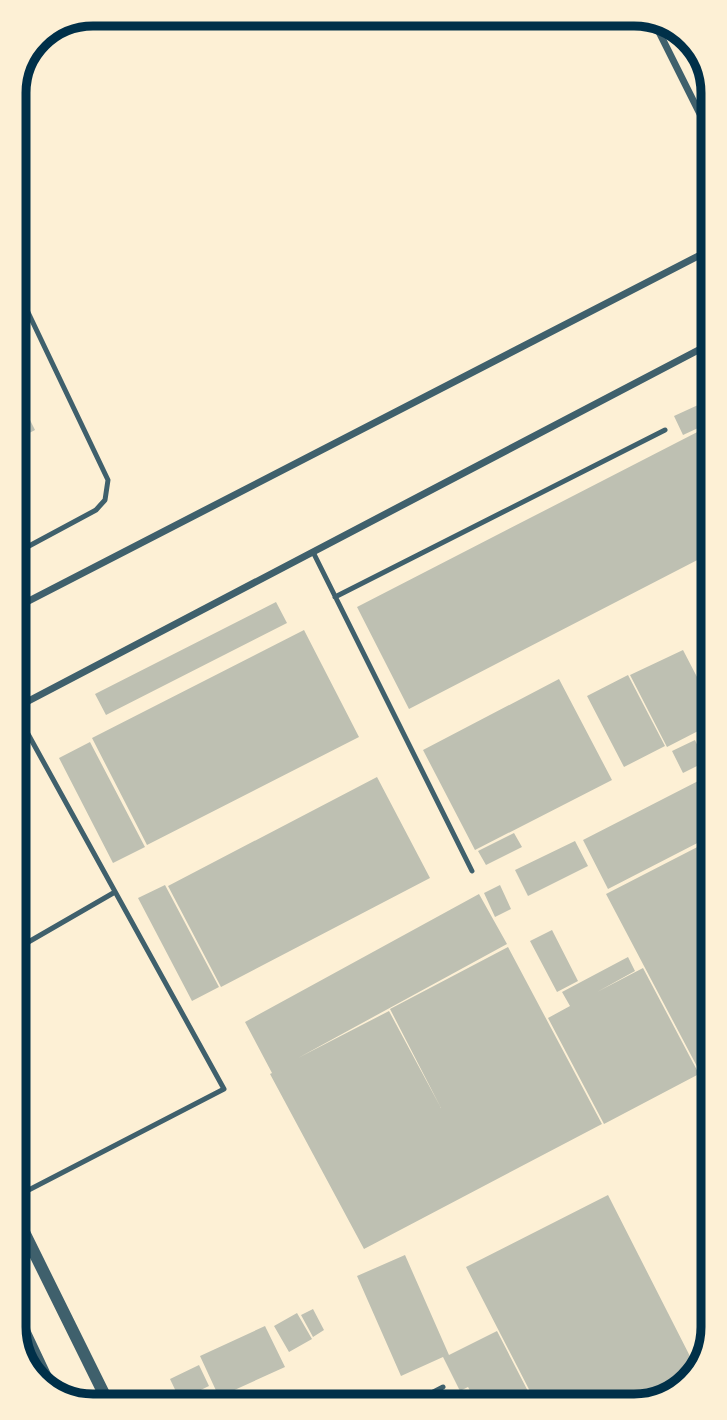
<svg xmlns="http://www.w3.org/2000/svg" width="727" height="1420" font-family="Signika,sans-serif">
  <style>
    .building { fill: #bec0b2 }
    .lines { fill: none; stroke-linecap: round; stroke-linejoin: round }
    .service { stroke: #3f606c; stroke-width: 5 }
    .minor { stroke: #3f606c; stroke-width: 7 }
    .tertiary { stroke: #3f606c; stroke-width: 12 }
    .rim { fill: none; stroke: #003049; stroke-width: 9 }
  </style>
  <rect width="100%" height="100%" fill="#fdf0d5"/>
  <path class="building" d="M 16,392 L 35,430 L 16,440 Z
    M 709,400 L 709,423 L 683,435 L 674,416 Z
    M 709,426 L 709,554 L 409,709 L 357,607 Z
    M 276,602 L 287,623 L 106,715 L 95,694 Z
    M 304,630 L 359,737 L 147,845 L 92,738 Z
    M 683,650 L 710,702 L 710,715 L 698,721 L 702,729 L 667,747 L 630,675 Z
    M 628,675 L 665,746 L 624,767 L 587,696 Z
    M 559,679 L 612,780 L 475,850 L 423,750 Z
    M 695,740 L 705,762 L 683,773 L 672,751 Z
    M 90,742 L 145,847 L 113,863 L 59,758 Z
    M 377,777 L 430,878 L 221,987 L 168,886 Z
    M 704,778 L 710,791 L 711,836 L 608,889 L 583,840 Z
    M 514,833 L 522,847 L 486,865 L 478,851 Z
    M 711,840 L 712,1068 L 701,1074 L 606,894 Z
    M 575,841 L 588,866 L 528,896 L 515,870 Z
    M 165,885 L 219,987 L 192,1001 L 138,898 Z
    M 500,885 L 511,909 L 495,917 L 484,893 Z
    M 479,894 L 507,944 L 298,1058 L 389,1011 L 441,1108 L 390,1009 L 508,947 L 602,1124 L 364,1249 L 270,1074 L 272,1073 L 245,1022 Z
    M 552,930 L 578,981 L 557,992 L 530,941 Z
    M 628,957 L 635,971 L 597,992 L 643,968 L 699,1074 L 604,1124 L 548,1018 L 570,1006 L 562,992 Z
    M 712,1137 L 712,1175 L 697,1145 Z
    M 608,1195 L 698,1372 L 663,1400 L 535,1401 L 466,1267 Z
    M 405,1255 L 449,1355 L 497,1331 L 533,1401 L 476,1402 L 468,1387 L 460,1391 L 443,1357 L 401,1376 L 357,1276 Z
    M 313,1309 L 324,1330 L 313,1337 L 301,1315 Z
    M 297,1313 L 312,1339 L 289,1352 L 274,1326 Z
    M 265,1326 L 285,1367 L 219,1397 L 200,1356 Z
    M 199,1365 L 209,1386 L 180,1400 L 170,1379 Z
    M 466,1392 L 471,1402 L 446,1402 Z
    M 191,1397 L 195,1405 L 174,1405 Z"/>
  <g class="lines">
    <path class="service" d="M 15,285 L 108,480 L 105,500 L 96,510 L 16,553
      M 313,552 L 472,871
      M 335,597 L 665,430
      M 17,714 L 224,1089 L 19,1195
      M 18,948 L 115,892
      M 412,1403 L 443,1387"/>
    <path class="minor" d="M 653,20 L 707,128
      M 17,607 L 708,251
      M 17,707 L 708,345"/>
    <path class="tertiary" d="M 19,1222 L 110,1406
      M 20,1322 L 53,1392"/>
  </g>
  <path d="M0 0H727V1420H0ZM93 26H634A67 67 0 0 1 701 93V1327A67 67 0 0 1 634 1394H93A67 67 0 0 1 26 1327V93A67 67 0 0 1 93 26Z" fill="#fdf0d5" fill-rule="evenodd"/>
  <path class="rim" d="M93 26H634A67 67 0 0 1 701 93V1327A67 67 0 0 1 634 1394H93A67 67 0 0 1 26 1327V93A67 67 0 0 1 93 26Z"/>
</svg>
